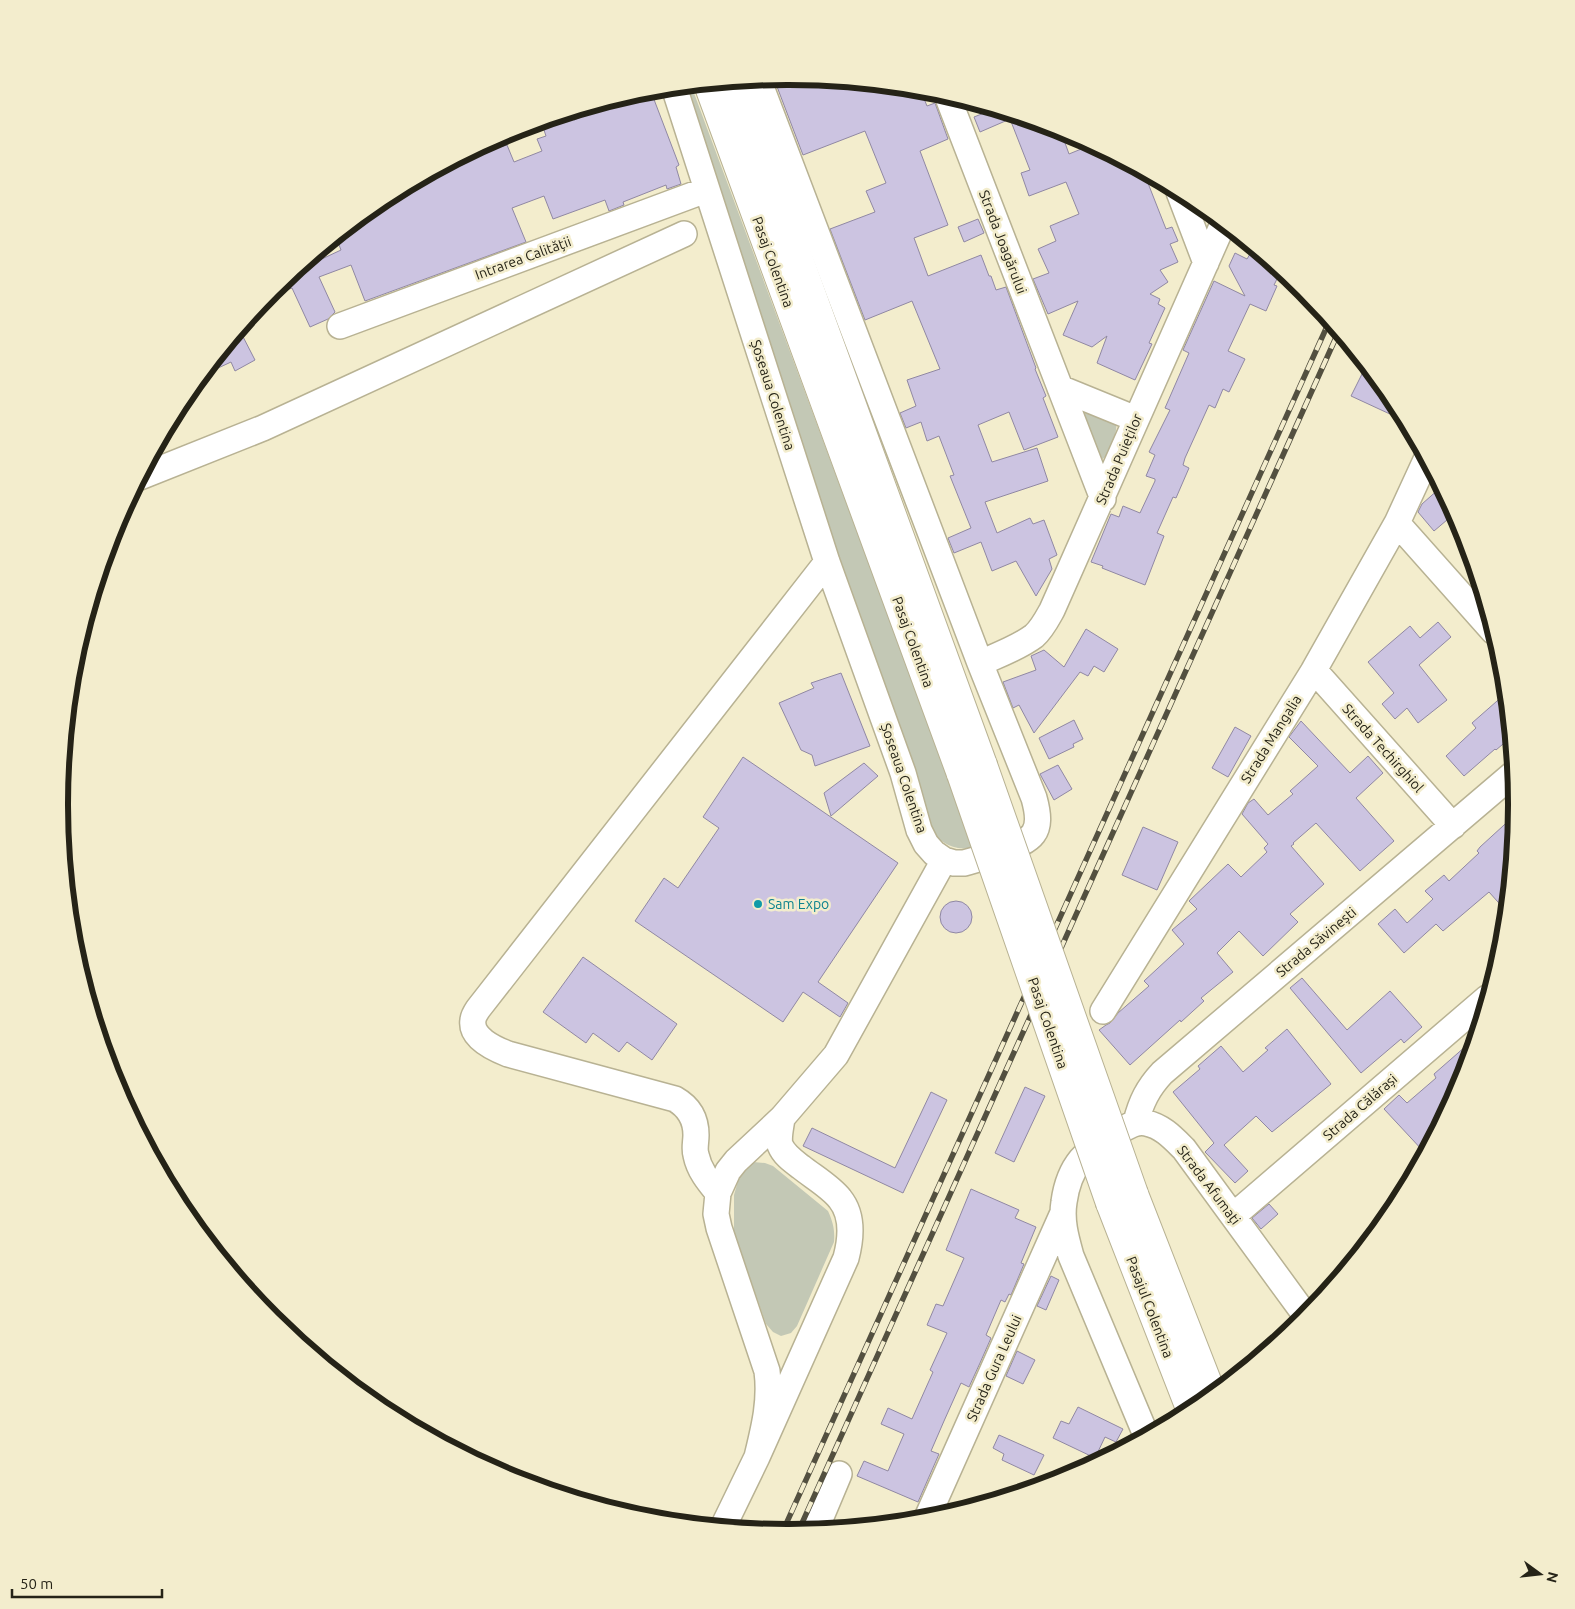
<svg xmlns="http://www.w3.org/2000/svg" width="1575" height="1609" font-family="Ubuntu,sans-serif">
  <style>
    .green { fill: #c3c8b5 }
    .building { fill: #ccc4e1; stroke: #9088a3 }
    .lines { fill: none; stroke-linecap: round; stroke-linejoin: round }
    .minor-casing { stroke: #b8b293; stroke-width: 28 }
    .highway-casing { stroke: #b8b293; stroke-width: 30 }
    .minor { stroke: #fff; stroke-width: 25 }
    .highway { stroke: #fff; stroke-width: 28 }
    .rail-casing { stroke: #535040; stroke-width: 5.5 }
    .rail { stroke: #f3edcd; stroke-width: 4; stroke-dasharray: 11; stroke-linecap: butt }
    .highway-bridge-casing { stroke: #b8b293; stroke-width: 30; stroke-linecap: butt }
    .highway-bridge { stroke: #fff; stroke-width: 28 }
    .culture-dot { fill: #0f9aa8; stroke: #f3edcd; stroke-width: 2 }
    .labels { text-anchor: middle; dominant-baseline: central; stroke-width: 5; stroke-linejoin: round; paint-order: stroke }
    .street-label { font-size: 14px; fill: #252317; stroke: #f3edcd }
    .culture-label { font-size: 14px; fill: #0d838f; stroke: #f3edcd; text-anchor: start }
    .rim { fill: none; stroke: #252317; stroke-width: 6 }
  </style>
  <rect width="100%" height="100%" fill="#f3edcd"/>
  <path class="green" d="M 691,85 L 974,847 C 954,852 940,843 928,827 L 679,86 Z
    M 1077,406 L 1116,423 C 1118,432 1110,453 1103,459 L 1099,458 Z
    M 753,1162 L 765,1163 L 773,1166 L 828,1211 C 833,1222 835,1230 834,1242 L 797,1326 L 791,1333 L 781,1336 L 773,1332 L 766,1324 L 734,1233 L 734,1195 L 738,1181 L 745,1168 Z"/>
  <path class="building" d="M 794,76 L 920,89 L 927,106 L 935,103 L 948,139 L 920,151 L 948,225 L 914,238 L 928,276 L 981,255 L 989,276 L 991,276 L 996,290 L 1006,287 L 1036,368 L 1035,369 L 1046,396 L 1043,398 L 1058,437 L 1024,450 L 1009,412 L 978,425 L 992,462 L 1037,448 L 1048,481 L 985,502 L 997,533 L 1030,518 L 1033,524 L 1044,520 L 1057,555 L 1049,559 L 1052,569 L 1036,596 L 1016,561 L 992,571 L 981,542 L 954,553 L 948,538 L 971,528 L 950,476 L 954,475 L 939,436 L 927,441 L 921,422 L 906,428 L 900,413 L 916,406 L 907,380 L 940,369 L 912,301 L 865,320 L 830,229 L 875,212 L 866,191 L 886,183 L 865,131 L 803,155 L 776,84 Z
    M 650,89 L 679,165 L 676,167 L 681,184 L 667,189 L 666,185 L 623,202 L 624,205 L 609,211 L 605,200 L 553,219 L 544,196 L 512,208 L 526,242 L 365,301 L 351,265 L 319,277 L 335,312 L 328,319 L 310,327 L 292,288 L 281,292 L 278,285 L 292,273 L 341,250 L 336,237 L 383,198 L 499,136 L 503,146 L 507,145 L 514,162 L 542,151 L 537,139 L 546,136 L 541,121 L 571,112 L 574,120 L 603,108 L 602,103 Z
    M 994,109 L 1060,129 L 1069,154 L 1091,145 L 1144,173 L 1166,229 L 1172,227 L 1178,241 L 1170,244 L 1178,262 L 1160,270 L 1168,282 L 1150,294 L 1160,299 L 1158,304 L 1165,308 L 1149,343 L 1152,344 L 1135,380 L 1097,363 L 1107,336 L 1092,347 L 1063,335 L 1078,301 L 1048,314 L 1033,279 L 1049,273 L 1038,249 L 1056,241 L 1050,226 L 1079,214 L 1066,182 L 1029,196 L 1021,173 L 1030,170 L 1010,119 L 980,132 L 974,117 Z
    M 978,219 L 984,233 L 964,242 L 958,227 Z
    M 1235,253 L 1247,259 L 1250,254 L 1272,264 L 1281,271 L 1274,285 L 1277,286 L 1266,311 L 1250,304 L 1228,351 L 1245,359 L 1229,392 L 1223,389 L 1215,408 L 1209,405 L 1185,458 L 1183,465 L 1189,468 L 1176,498 L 1173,497 L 1157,533 L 1164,536 L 1145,585 L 1102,568 L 1103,566 L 1091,562 L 1111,514 L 1119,517 L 1123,506 L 1140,513 L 1155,481 L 1155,479 L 1146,476 L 1155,455 L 1149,452 L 1170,410 L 1165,408 L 1189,353 L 1183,350 L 1214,281 L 1245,296 L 1229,266 Z
    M 239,329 L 255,360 L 235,371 L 231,362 L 201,376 Z
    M 1366,366 L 1394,400 L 1405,421 L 1351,396 Z
    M 1440,488 L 1454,514 L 1434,531 L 1418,512 L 1422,504 Z
    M 1438,622 L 1451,637 L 1419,665 L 1447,700 L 1418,723 L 1407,708 L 1395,719 L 1382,704 L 1394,693 L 1368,662 L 1410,626 L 1420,638 Z
    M 1086,629 L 1118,649 L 1104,672 L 1094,666 L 1088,676 L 1080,672 L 1034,733 L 1019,705 L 1013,708 L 1003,682 L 1036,670 L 1031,656 L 1044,650 L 1064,667 Z
    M 841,673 L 870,746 L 815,766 L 812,755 L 801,750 L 779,703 L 814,688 L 811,683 Z
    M 1505,694 L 1508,724 L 1502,730 L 1509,739 L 1496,750 L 1495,749 L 1464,776 L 1446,756 L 1476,728 L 1472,723 Z
    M 1074,720 L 1083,739 L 1073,744 L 1074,747 L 1049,759 L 1039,738 Z
    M 1301,721 L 1350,773 L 1368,756 L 1383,773 L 1356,798 L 1394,841 L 1360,871 L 1316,823 L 1293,843 L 1294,844 L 1291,846 L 1324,884 L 1290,914 L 1298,922 L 1263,956 L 1239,931 L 1217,953 L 1233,972 L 1201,998 L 1204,1001 L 1181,1022 L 1180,1020 L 1130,1065 L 1099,1030 L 1106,1025 L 1110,1023 L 1118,1013 L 1149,986 L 1144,981 L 1184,944 L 1172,930 L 1197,909 L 1189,901 L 1228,864 L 1241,877 L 1267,852 L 1264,848 L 1268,844 L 1242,814 L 1248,803 L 1254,799 L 1268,815 L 1293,794 L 1290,791 L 1318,766 L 1289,737 Z
    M 1235,727 L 1251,736 L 1228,777 L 1212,768 Z
    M 743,757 L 898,863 L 818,982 L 848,1003 L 840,1017 L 803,992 L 783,1022 L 635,921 L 664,878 L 678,888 L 719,828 L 703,817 Z
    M 864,763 L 878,776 L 831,816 L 824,793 Z
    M 1058,765 L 1072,789 L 1054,800 L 1040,774 Z
    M 1515,815 L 1506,911 L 1489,892 L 1443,931 L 1436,924 L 1404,953 L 1378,924 L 1395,909 L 1407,923 L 1433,899 L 1425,891 L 1444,875 L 1449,881 L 1479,853 L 1477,851 L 1480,847 Z
    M 1143,827 L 1178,842 L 1157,890 L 1122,875 Z
    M940 917a16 16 0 1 1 32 0a16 16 0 1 1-32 0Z
    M 583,957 L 677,1024 L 652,1060 L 627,1042 L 619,1052 L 593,1033 L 586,1043 L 543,1012 Z
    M 1302,978 L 1347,1030 L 1390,991 L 1422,1027 L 1404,1043 L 1401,1039 L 1361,1073 L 1290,988 Z
    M 1287,1029 L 1331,1084 L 1272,1132 L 1256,1116 L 1224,1145 L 1248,1171 L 1235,1183 L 1205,1152 L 1214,1143 L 1173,1092 L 1200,1069 L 1198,1066 L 1221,1046 L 1243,1072 L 1268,1050 L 1265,1048 Z
    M 1474,1039 L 1461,1084 L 1424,1152 L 1384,1109 L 1399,1095 L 1407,1103 L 1436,1078 L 1434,1074 Z
    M 1025,1087 L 1045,1096 L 1014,1162 L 995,1153 Z
    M 931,1092 L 947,1100 L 903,1193 L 803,1146 L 812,1128 L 895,1168 Z
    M 971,1189 L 1019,1210 L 1015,1218 L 1036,1227 L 1021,1263 L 1024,1264 L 1011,1295 L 1009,1294 L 1005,1302 L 1001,1300 L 986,1335 L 991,1338 L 980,1363 L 969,1387 L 961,1383 L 944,1421 L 931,1451 L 939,1454 L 918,1502 L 857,1476 L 864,1461 L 888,1471 L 904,1434 L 881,1424 L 888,1408 L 912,1419 L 933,1372 L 930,1370 L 947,1333 L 927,1325 L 936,1304 L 943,1306 L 964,1258 L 946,1250 Z
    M 1269,1204 L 1278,1214 L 1261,1229 L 1252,1218 Z
    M 1051,1276 L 1059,1280 L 1046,1310 L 1037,1306 Z
    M 1017,1351 L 1035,1360 L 1023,1384 L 1006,1376 Z
    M 1078,1407 L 1123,1429 L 1116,1442 L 1105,1437 L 1095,1458 L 1053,1438 L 1061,1421 L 1069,1424 Z
    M 999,1435 L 1044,1455 L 1034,1475 L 1002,1460 L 1004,1454 L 993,1448 Z"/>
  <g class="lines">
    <defs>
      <path id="minor" d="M 674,87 L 827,562 L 903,773 L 919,830 L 926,844 L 934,853 L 944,860 L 954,863 L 964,863 C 977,860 989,855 1001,851 C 1033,840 1044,834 1034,798 L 980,663 L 758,79
        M 947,95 L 1103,499
        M 1179,192 L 1206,263
        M 340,326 L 706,190
        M 1060,388 L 1136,419
        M 140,477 L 263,428 L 684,234
        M 1397,523 L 1493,631
        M 980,663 C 998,655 1018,648 1034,636 C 1042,629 1047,619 1052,610 L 1223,224
        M 1314,670 L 1453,826
        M 1103,1011 L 1314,670 L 1397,523 L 1426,460
        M 1136,1122 C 1141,1102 1148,1088 1162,1073 L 1513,774
        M 718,1193 C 708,1181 699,1170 696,1155 C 694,1149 696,1142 696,1135 C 696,1119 689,1107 675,1099 L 508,1054 C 495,1049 470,1038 473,1020 C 473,1017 476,1012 478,1009 L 827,562
        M 1233,1216 L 1487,998
        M 1146,1435 L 1071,1256 C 1066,1238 1061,1221 1064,1202 C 1069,1165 1086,1149 1118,1132 C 1127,1127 1135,1121 1146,1123 C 1162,1126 1173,1138 1184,1149 L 1306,1316
        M 757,1457 C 764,1428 771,1401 767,1371 L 719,1228 L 716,1214 L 718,1193 L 728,1171 L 736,1161 L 782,1118 L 836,1055 L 944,860
        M 926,1520 L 1062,1215
        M 723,1527 L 757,1457 L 846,1258 C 851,1239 853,1215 840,1199 C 831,1187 812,1176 801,1167 C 793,1161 784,1155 780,1145 C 778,1137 781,1127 782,1118
        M 815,1531 L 839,1474"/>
      <path id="highway" d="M 734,81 L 983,765
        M 708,84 L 961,774
        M 1134,1194 L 1212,1394
        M 1110,1203 L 1191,1411"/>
    </defs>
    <use href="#minor" class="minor-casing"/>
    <use href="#highway" class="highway-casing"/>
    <use href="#minor" class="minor"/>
    <use href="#highway" class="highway"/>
    <defs>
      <path id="rail" d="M 798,1532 L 1338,333
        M 782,1533 L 1329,322"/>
    </defs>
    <use href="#rail" class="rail-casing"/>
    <use href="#rail" class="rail"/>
    <defs>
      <path id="highway-bridge" d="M 983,765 L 1134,1194
        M 961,774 L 1110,1203"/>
    </defs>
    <use href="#highway-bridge" class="highway-bridge-casing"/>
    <use href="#highway-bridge" class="highway-bridge"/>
  </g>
  <circle class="culture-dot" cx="758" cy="904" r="5"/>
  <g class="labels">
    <g class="street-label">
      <text transform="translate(1003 242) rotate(69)">Strada Joagărului</text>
      <text transform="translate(523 258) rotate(-20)">Intrarea Calității</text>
      <text transform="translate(773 262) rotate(70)">Pasaj Colentina</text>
      <text transform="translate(773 395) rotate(72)">Șoseaua Colentina</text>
      <text transform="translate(1119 459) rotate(-67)">Strada Puieților</text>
      <text transform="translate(913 642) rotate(70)">Pasaj Colentina</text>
      <text transform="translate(1271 739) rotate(-58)">Strada Mangalia</text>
      <text transform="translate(1383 748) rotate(48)">Strada Techirghiol</text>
      <text transform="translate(904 778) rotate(71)">Șoseaua Colentina</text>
      <text transform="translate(1316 942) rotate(-40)">Strada Săvinești</text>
      <text transform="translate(1048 1023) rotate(71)">Pasaj Colentina</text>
      <text transform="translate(1360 1107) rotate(-41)">Strada Călărași</text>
      <text transform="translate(1209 1185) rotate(53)">Strada Afumați</text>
      <text transform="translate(1150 1307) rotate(69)">Pasajul Colentina</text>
      <text transform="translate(994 1368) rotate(-66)">Strada Gura Leului</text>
    </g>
    <g class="culture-label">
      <text x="768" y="904">Sam Expo</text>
    </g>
  </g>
  <path d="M0 0H1575V1609H0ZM787 85H789A719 719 0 0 1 1508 804V805A719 719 0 0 1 789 1524H787A719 719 0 0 1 68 805V804A719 719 0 0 1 787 85Z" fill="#f3edcd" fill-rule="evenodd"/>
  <path class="rim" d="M787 85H789A719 719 0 0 1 1508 804V805A719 719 0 0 1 789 1524H787A719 719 0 0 1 68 805V804A719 719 0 0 1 787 85Z"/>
  <g transform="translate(1540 1574) rotate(105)" stroke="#f3edcd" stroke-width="4" paint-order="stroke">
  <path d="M0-4L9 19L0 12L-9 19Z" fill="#252317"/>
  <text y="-8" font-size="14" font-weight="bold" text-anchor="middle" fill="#252317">N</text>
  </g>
  <path d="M12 1589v8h150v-8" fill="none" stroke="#252317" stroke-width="2.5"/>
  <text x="20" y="1589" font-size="15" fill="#252317" stroke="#f3edcd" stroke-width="4" paint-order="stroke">50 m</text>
</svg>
